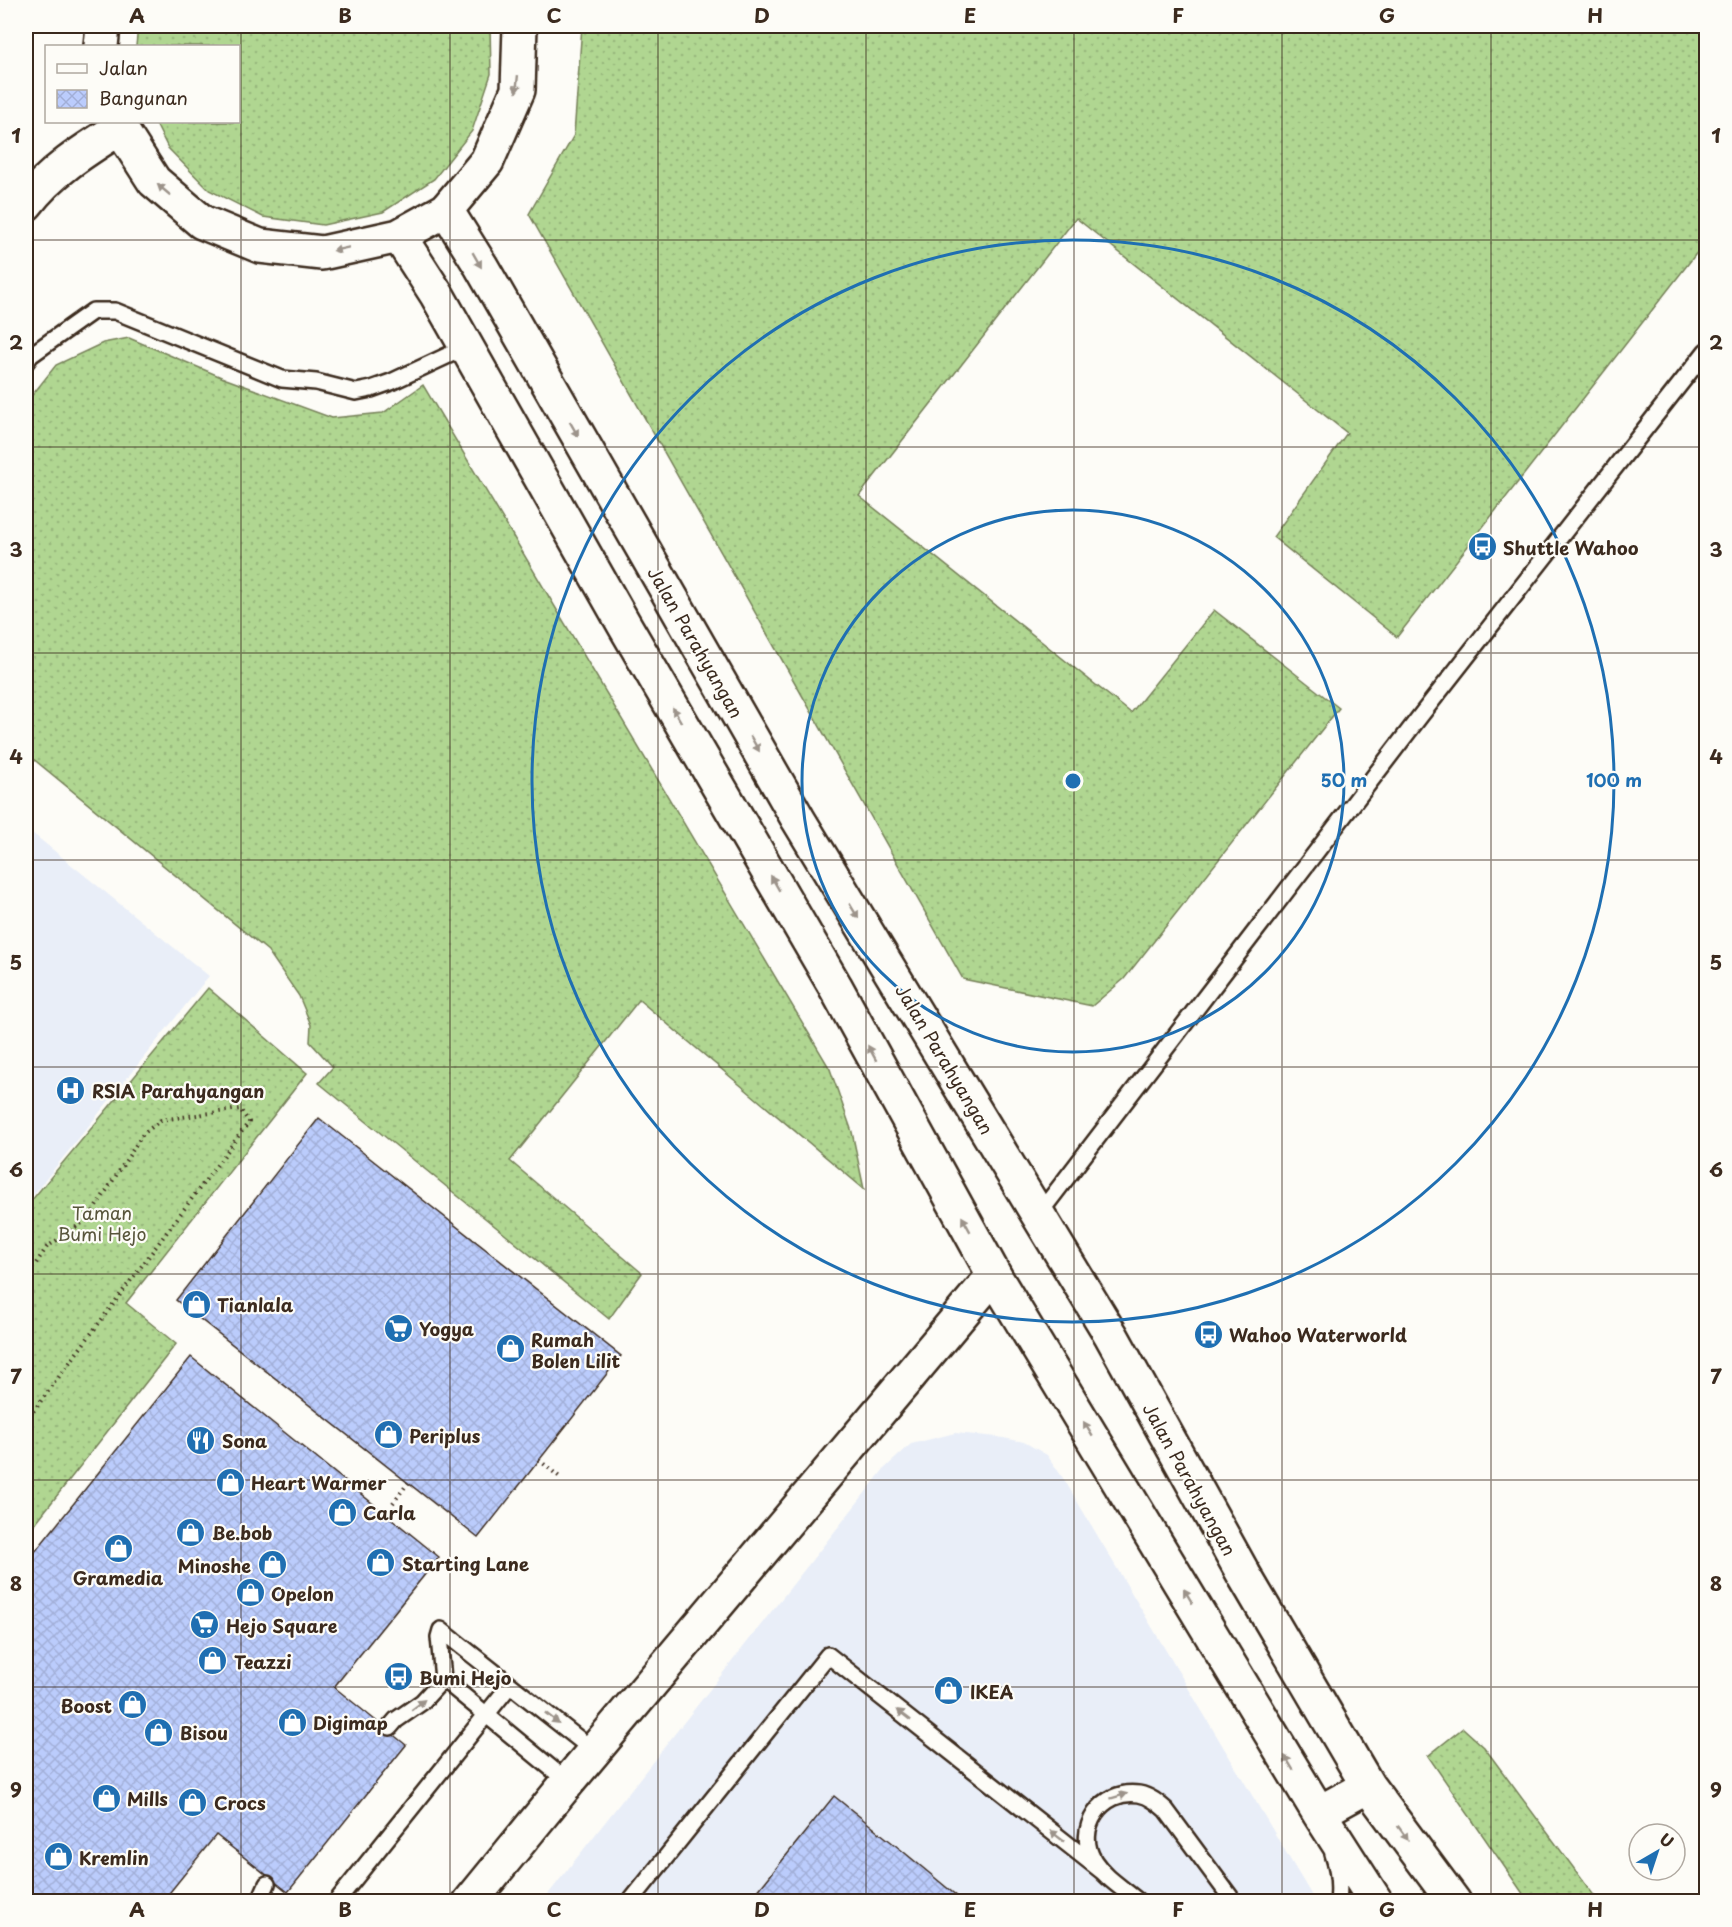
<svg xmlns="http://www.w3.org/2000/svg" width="1732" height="1927" font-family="'Playpen Sans',sans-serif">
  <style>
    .built { fill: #e9eef8 }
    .grass { fill: url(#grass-dots); stroke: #768058; stroke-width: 1.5 }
    .building { fill: url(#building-cross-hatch); stroke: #3b2a1e; stroke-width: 1.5 }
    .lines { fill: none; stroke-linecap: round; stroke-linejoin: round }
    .service-casing { stroke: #3b2a1e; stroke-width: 20 }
    .tertiary-casing { stroke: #3b2a1e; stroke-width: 38 }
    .secondary-casing { stroke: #3b2a1e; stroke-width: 38 }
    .path { stroke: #3b2a1e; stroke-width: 4; stroke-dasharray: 1.5 4.5; stroke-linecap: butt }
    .service { stroke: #fdfcf7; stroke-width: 15 }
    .tertiary { stroke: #fdfcf7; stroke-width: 33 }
    .secondary { stroke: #fdfcf7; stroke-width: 33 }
    .oneway { fill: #9c938a }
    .grid { fill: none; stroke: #3b2a1e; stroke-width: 1.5; stroke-opacity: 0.55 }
    .ring { fill: none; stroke: #1f6fb2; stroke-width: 3 }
    .labels { text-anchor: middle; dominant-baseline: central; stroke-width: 4.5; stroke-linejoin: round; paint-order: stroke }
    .poi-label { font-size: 18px; font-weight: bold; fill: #3b2a1e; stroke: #fdfcf7; text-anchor: start }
    .street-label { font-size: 18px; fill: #3b2a1e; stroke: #fdfcf7 }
    .park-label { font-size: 18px; fill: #58553b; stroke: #fdfcf7 }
    .centre { fill: #1f6fb2; stroke: #fdfcf7; stroke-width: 3 }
    .ring-label { font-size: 18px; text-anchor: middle; font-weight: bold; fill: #1f6fb2; stroke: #fdfcf7; stroke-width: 4.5; stroke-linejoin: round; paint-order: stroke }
    .neatline { fill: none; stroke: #3b2a1e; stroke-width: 2 }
    .grid-label { font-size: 20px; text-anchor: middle; font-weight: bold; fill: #3b2a1e }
  </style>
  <defs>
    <pattern id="grass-dots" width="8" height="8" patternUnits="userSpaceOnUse" patternTransform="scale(1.5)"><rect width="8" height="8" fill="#b0d691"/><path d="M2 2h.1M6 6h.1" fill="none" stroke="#98b87d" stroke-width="1.8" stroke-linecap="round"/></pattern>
    <pattern id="building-cross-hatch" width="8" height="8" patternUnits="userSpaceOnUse" patternTransform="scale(1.5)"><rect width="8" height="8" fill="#bbccfc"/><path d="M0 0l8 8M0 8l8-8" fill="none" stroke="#a2afd8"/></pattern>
  </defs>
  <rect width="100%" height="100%" fill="#fdfcf7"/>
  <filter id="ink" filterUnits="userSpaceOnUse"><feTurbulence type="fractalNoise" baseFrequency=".0167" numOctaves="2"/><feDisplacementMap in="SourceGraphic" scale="12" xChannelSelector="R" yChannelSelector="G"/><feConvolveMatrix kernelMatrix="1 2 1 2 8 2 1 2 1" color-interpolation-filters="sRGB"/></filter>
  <g filter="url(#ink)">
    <path class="built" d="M 26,828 L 209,976 L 26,1204 Z
      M 955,1433 L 998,1437 L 1024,1442 L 1047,1455 L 1065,1481 L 1315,1901 L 542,1902 L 884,1469 L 911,1444 Z"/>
    <path class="grass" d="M 138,26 L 490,26 L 491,74 L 472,131 L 434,179 L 383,212 L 323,225 L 263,217 L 209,190 L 168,148 L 155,122 L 238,122 L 238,46 L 136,46 Z
      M 582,26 L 1706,26 L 1706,241 L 1397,637 L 1273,537 L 1347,433 L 1076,218 L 859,496 L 1131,713 L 1214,610 L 1339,708 L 1124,979 L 1092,1006 L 963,979 L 529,214 L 574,135 Z
      M 129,338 L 226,379 L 332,418 L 383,413 L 423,385 L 830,1069 L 852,1132 L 864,1189 L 639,1000 L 510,1161 L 642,1273 L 609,1319 L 319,1083 L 333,1067 L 310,1042 L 311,1025 L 299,996 L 268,951 L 26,753 L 26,403 L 56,365 L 103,343 Z
      M 208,988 L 307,1073 L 126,1303 L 176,1344 L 26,1535 L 26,1207 Z
      M 1463,1728 L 1484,1747 L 1598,1901 L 1528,1901 L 1428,1756 Z"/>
    <path class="building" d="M 319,1118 L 621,1356 L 478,1538 L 176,1300 Z
      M 191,1357 L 439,1557 L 334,1687 L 406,1745 L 288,1892 L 216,1835 L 162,1902 L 26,1902 L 26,1563 Z
      M 834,1796 L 905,1853 L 964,1902 L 749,1902 Z"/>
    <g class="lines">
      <defs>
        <path id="service" d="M 26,362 L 31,355 L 93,311 L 115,311 L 282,379 L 316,382 L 356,392 L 371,389 L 391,382 L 466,347
          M 1039,1214 L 1421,715 L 1706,351
          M 390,1727 L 396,1720 L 422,1702 L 443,1679
          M 568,1782 L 443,1679 L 439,1637 L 441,1630 L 594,1751
          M 1333,1854 C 1338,1869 1340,1886 1338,1902
          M 265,1902 L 263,1893 L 267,1884
          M 336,1902 L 510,1685
          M 630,1902 L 828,1655 L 1103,1872
          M 1139,1902 C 1124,1889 1105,1878 1094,1861 C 1074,1829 1102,1788 1139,1794 C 1150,1796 1158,1803 1166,1810 L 1234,1902"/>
        <path id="tertiary" d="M 26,204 C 51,171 85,150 120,128
          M 470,1902 L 568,1782 L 994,1275"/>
        <path id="secondary" d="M 101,46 L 103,26
          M 118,122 L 120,128 L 154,181 L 202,222 L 260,246 L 322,253 L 399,236 L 446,210 L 487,161 L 518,90 L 520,26
          M 446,210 L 481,266 L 798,819 L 1111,1335 L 1244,1575 L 1368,1786 L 1454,1902
          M 399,236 L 437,295 L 625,626 L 835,986 L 994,1275 L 1319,1813 L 1376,1902
          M 1319,1813 L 1368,1786"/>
      </defs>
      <use href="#service" class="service-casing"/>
      <use href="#tertiary" class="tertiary-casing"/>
      <use href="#secondary" class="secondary-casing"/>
      <path class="path" d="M 26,1278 L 47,1247 L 88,1219 L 143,1134 L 161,1120 L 240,1109 L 249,1122 L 26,1421
        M 539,1460 L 562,1479
        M 26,1465 C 37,1448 35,1438 27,1421
        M 393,1503 L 408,1483"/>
      <use href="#service" class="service"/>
      <use href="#tertiary" class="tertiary"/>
      <use href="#secondary" class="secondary"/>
    </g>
    <defs><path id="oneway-solid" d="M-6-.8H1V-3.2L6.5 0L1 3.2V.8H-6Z" transform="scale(1.5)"/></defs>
    <g class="oneway">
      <use href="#oneway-solid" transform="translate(517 84) rotate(96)"/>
      <use href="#oneway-solid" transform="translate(164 190) rotate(-140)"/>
      <use href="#oneway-solid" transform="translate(341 249) rotate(168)"/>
      <use href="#oneway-solid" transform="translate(477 260) rotate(60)"/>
      <use href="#oneway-solid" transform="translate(574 429) rotate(60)"/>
      <use href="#oneway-solid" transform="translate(677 715) rotate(-120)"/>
      <use href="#oneway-solid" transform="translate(755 744) rotate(60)"/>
      <use href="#oneway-solid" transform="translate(775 883) rotate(-120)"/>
      <use href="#oneway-solid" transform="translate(854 911) rotate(59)"/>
      <use href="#oneway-solid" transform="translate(872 1053) rotate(-119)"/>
      <use href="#oneway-solid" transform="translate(966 1224) rotate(-119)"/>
      <use href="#oneway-solid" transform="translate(1088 1429) rotate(-121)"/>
      <use href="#oneway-solid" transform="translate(1188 1596) rotate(-121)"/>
      <use href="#oneway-solid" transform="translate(418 1705) rotate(-38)"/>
      <use href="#oneway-solid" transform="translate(904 1715) rotate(-142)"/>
      <use href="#oneway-solid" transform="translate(552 1718) rotate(38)"/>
      <use href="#oneway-solid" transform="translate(1289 1763) rotate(-121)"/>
      <use href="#oneway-solid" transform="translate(1119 1796) rotate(-17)"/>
      <use href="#oneway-solid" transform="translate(1403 1833) rotate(54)"/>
      <use href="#oneway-solid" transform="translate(1057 1836) rotate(-142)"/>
    </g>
  </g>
  <path class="grid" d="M 241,26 L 241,1902M 450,26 L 450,1902M 658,26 L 658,1902M 866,26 L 866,1902M 1074,26 L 1074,1902M 1282,26 L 1282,1902M 1491,26 L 1491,1902M 26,240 L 1706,240M 26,447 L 1706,447M 26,653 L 1706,653M 26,860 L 1706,860M 26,1067 L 1706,1067M 26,1274 L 1706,1274M 26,1480 L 1706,1480M 26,1687 L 1706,1687"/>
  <g class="ring">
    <circle cx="1073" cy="781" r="271"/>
    <circle cx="1073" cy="781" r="541"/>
  </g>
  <defs>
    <symbol id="bus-disc" viewBox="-11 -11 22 22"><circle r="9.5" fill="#1f6fb2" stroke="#fdfcf7"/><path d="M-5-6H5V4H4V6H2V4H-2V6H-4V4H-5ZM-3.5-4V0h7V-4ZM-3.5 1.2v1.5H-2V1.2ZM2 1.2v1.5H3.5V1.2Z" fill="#fff"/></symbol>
    <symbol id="hospital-disc" viewBox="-11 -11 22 22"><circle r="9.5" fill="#1f6fb2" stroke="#fdfcf7"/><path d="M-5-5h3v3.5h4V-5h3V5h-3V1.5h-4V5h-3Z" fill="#fff"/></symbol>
    <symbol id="shop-disc" viewBox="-11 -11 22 22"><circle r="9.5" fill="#1f6fb2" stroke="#fdfcf7"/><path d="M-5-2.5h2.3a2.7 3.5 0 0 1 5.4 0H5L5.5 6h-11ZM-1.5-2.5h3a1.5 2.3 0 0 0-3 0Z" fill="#fff"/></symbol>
    <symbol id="supermarket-disc" viewBox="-11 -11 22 22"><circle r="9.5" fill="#1f6fb2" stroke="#fdfcf7"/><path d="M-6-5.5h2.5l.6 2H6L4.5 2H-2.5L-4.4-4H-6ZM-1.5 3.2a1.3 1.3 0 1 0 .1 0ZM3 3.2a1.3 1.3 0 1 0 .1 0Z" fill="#fff"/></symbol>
    <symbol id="restaurant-disc" viewBox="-11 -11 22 22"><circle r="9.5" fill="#1f6fb2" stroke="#fdfcf7"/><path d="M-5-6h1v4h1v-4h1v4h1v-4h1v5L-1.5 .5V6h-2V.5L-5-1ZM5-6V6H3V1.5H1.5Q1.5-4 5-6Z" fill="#fff"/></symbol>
  </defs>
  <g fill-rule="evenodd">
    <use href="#bus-disc" x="1466" y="530" width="33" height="33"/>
    <use href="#hospital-disc" x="54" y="1074" width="33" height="33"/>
    <use href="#shop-disc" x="180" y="1288" width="33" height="33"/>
    <use href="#supermarket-disc" x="382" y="1312" width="33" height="33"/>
    <use href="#bus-disc" x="1192" y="1318" width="33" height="33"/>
    <use href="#shop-disc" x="494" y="1332" width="33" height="33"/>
    <use href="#shop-disc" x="372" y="1418" width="33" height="33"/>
    <use href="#restaurant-disc" x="184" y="1424" width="33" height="33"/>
    <use href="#shop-disc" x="214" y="1466" width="33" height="33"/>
    <use href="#shop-disc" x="326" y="1496" width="33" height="33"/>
    <use href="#shop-disc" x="174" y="1516" width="33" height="33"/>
    <use href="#shop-disc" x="102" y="1532" width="33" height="33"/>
    <use href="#shop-disc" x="364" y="1546" width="33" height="33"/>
    <use href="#shop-disc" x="256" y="1548" width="33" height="33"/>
    <use href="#shop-disc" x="234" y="1576" width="33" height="33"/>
    <use href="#supermarket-disc" x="188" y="1608" width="33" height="33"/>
    <use href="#shop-disc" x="196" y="1644" width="33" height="33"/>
    <use href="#bus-disc" x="382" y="1660" width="33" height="33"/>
    <use href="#shop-disc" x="932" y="1674" width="33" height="33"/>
    <use href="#shop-disc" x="116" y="1688" width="33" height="33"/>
    <use href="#shop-disc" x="276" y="1706" width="33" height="33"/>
    <use href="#shop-disc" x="142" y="1716" width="33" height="33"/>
    <use href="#shop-disc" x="90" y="1782" width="33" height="33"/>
    <use href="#shop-disc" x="176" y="1786" width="33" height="33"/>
    <use href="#shop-disc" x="42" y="1840" width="33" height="33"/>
  </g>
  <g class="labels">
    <g class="poi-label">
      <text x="1503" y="547">Shuttle Wahoo</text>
      <text x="92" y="1090">RSIA Parahyangan</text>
      <text x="217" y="1304">Tianlala</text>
      <text x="419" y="1328">Yogya</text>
      <text x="1229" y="1334">Wahoo Waterworld</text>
      <text x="531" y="1339">Rumah<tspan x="531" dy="21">Bolen Lilit</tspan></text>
      <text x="409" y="1435">Periplus</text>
      <text x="222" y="1440">Sona</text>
      <text x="251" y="1482">Heart Warmer</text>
      <text x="363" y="1512">Carla</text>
      <text x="212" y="1532">Be.bob</text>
      <text x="402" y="1563">Starting Lane</text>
      <text x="251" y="1565" text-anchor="end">Minoshe</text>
      <text x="118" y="1577" text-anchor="middle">Gramedia</text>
      <text x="271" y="1593">Opelon</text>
      <text x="226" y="1625">Hejo Square</text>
      <text x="234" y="1661">Teazzi</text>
      <text x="419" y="1677">Bumi Hejo</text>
      <text x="970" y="1691">IKEA</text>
      <text x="112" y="1705" text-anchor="end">Boost</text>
      <text x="313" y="1722">Digimap</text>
      <text x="180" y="1732">Bisou</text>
      <text x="127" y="1798">Mills</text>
      <text x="214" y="1802">Crocs</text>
      <text x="79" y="1857">Kremlin</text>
    </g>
    <g class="street-label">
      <text transform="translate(696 642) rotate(60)">Jalan Parahyangan</text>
      <text transform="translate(945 1059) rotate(59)">Jalan Parahyangan</text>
      <text transform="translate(1190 1479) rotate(61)">Jalan Parahyangan</text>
    </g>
    <g class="park-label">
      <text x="102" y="1212">Taman<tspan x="102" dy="21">Bumi Hejo</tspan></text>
    </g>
  </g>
  <circle cx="1073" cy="781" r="9" class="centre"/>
  <g class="ring-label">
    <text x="1344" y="787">50 m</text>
    <text x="1614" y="787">100 m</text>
  </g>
  <rect width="1732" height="1927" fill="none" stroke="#fdfcf7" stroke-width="66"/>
  <rect x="45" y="45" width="195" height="78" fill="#fdfcf7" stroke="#afa8a0" stroke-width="1.5"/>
  <rect x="57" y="64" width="30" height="9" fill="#fdfcf7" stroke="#afa8a0" stroke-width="1.5"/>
  <text x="99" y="75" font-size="18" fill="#3b2a1e">Jalan</text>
  <rect x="57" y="90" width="30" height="18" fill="url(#building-cross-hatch)" stroke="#afa8a0" stroke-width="1.5"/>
  <text x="99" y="105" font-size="18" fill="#3b2a1e">Bangunan</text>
  <g transform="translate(1657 1852) rotate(39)"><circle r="28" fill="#fdfcf7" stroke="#afa8a0" stroke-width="1.5"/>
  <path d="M0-4.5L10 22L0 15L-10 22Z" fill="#1f6fb2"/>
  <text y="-9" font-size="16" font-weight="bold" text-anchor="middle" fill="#3b2a1e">U</text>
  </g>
  <rect x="33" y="33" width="1666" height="1861" class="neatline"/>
  <g class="grid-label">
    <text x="137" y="23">A</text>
    <text x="345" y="23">B</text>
    <text x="554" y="23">C</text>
    <text x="762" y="23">D</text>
    <text x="970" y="23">E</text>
    <text x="1178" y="23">F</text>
    <text x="1387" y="23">G</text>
    <text x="1595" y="23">H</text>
    <text x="16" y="143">1</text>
    <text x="1716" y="143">1</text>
    <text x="16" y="350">2</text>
    <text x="1716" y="350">2</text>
    <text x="16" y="557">3</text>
    <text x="1716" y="557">3</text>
    <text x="16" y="764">4</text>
    <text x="1716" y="764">4</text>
    <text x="16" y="970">5</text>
    <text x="1716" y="970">5</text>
    <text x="16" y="1177">6</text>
    <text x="1716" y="1177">6</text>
    <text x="16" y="1384">7</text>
    <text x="1716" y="1384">7</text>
    <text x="16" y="1591">8</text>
    <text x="1716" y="1591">8</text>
    <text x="16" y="1797">9</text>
    <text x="1716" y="1797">9</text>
    <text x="137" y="1917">A</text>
    <text x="345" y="1917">B</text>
    <text x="554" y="1917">C</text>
    <text x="762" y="1917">D</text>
    <text x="970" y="1917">E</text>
    <text x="1178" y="1917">F</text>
    <text x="1387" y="1917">G</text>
    <text x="1595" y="1917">H</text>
  </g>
</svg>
